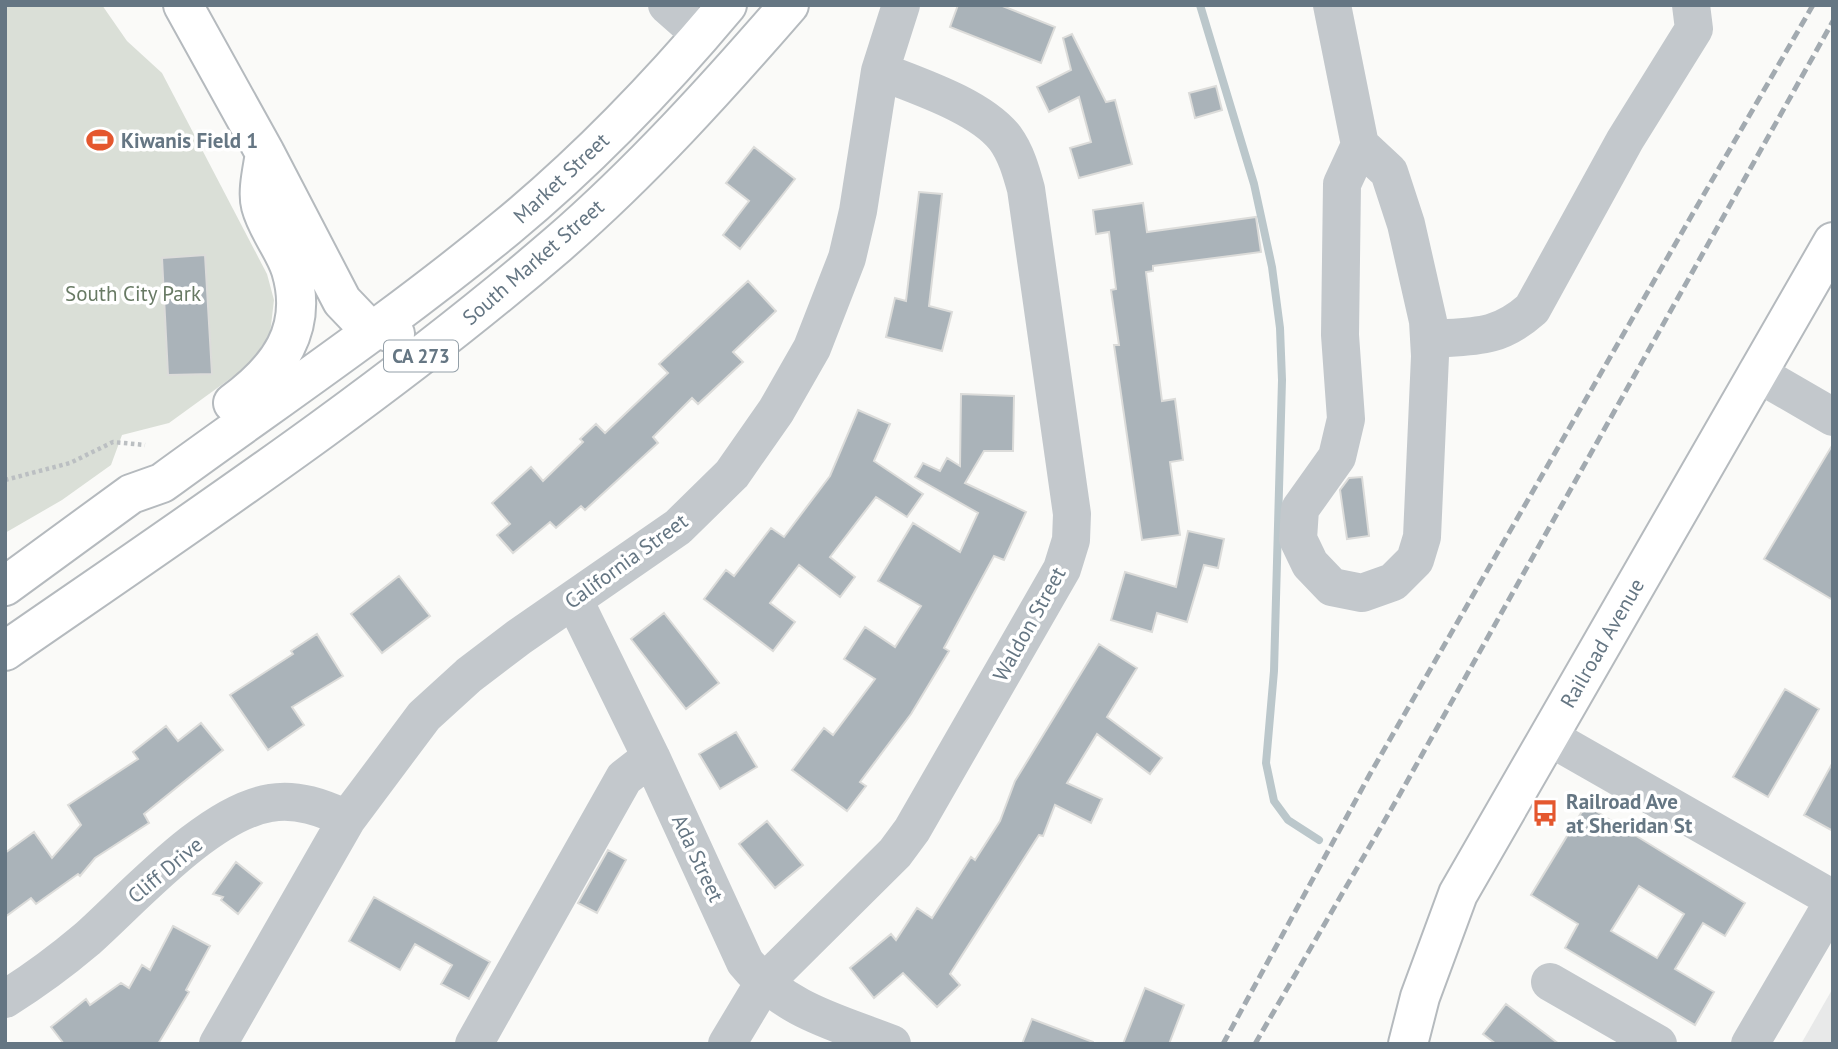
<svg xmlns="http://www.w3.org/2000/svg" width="1838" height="1049" font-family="'PT Sans',sans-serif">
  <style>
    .built { fill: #e8e9e9 }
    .green { fill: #dadfd7 }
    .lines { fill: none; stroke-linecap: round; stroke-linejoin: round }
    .stream { stroke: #bbc7cb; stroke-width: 8 }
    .building { fill: #aab3b9; stroke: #dcdcda; stroke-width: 2; fill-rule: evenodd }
    .major-casing { stroke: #b5babe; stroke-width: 42 }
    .path { stroke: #bbbfc2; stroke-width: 4.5; stroke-dasharray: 3.5 3.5; stroke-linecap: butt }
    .minor { stroke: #c3c8cc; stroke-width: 38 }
    .major { stroke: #fff; stroke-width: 38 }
    .rail { stroke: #a2aab0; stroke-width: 5; stroke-dasharray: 10 5; stroke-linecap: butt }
    .labels { text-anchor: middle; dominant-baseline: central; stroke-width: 7; stroke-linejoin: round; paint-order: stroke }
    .shield { fill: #fff; stroke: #939fa8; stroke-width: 2 }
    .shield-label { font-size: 19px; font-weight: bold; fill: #657683 }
    .poi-label { font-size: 21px; font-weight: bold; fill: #657683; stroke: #fff; text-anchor: start }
    .street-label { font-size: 21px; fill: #657683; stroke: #fff }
    .park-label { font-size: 21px; fill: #687a64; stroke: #fff }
  </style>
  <rect width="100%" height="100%" fill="#fafaf8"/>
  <path class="built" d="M 1833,988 L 1833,1044 L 1801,1044 Z"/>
  <path class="green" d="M 5,5 L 102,5 L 127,41 L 162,73 L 267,274 L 274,300 L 270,334 L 249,365 L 169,423 L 122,435 L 111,465 L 62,500 L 5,533 Z"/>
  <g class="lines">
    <path class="stream" d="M 1200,5 L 1254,184 L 1272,267 L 1280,328 L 1282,380 L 1274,671 L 1266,763 L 1274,801 L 1288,820 L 1319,840"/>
  </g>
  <path class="building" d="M 958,5 L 1000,5 L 1055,27 L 1041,63 L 950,27 Z
    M 1072,34 L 1106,102 L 1115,100 L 1132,164 L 1079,178 L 1070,148 L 1091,142 L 1079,97 L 1049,112 L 1037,87 L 1071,70 L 1063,38 Z
    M 1216,86 L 1222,110 L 1195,118 L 1189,93 Z
    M 754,147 L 795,179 L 740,249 L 723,235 L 749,201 L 726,183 Z
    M 919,192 L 942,194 L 929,306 L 952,312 L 942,351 L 886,337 L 895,298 L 906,301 Z
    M 1143,203 L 1147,232 L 1256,217 L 1261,252 L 1153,266 L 1153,271 L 1146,272 L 1162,401 L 1175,399 L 1183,460 L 1170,462 L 1180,535 L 1142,540 L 1114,345 L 1119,345 L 1111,290 L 1116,289 L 1109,232 L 1096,234 L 1093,210 Z
    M 205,255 L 212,374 L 168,375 L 162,258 Z
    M 748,281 L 776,311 L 733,352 L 743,362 L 698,404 L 692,398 L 653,437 L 658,443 L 585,510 L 581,506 L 556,528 L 550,522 L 513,553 L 497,535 L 510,524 L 492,503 L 531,467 L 543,481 L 583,442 L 580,439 L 596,424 L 605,433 L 668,373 L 659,364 Z
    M 961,394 L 1014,396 L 1013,451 L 984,451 L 965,483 L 1026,512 L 1004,560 L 994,556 L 944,648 L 949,651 L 911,714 L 860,782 L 866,786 L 847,811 L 792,770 L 824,728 L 833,735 L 875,679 L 844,659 L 865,627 L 895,647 L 921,606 L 878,581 L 913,523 L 960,552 L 978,513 L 915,477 L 923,463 L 940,471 L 947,458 L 960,466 Z
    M 858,410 L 890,424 L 874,461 L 923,494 L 907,517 L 876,497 L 830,557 L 855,577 L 840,597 L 799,565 L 770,603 L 795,622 L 773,651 L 704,599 L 726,570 L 734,576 L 771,528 L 784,537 L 830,476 Z
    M 1833,444 L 1833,600 L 1764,559 Z
    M 1362,477 L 1369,536 L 1347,539 L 1340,490 L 1349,478 Z
    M 1188,531 L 1224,539 L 1218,568 L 1204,565 L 1187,622 L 1157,613 L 1152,632 L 1111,620 L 1125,572 L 1176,587 Z
    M 399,576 L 430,616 L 382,653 L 351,614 Z
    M 664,613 L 719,683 L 686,709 L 631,639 Z
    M 317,634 L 343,676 L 292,707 L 304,725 L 268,750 L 230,695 L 293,654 L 291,651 Z
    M 1099,644 L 1137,668 L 1107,717 L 1162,758 L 1150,774 L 1097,734 L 1067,783 L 1102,799 L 1091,823 L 1055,805 L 1043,836 L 1039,835 L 950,974 L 960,985 L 937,1007 L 903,973 L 874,998 L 850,968 L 891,934 L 896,940 L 917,908 L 932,918 L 971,857 L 975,860 L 1000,821 L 1015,781 Z
    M 1785,689 L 1819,709 L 1768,797 L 1733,777 Z
    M 201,723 L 223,750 L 144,814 L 149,823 L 95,858 L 80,876 L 78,874 L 36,904 L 31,898 L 5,917 L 5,853 L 34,832 L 52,858 L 81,825 L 68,805 L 138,759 L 133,752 L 166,726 L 178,741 Z
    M 736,732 L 757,767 L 720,789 L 699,754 Z
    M 1833,762 L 1833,831 L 1804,815 Z
    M 1586,805 L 1745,903 L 1725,936 L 1703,923 L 1675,969 L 1714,992 L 1695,1025 L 1565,948 L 1578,924 L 1531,895 ZM 1639,886 L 1684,914 L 1657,958 L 1611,931 Z
    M 767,821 L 803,865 L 775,888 L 739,844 Z
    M 608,850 L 626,860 L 597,913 L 578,903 Z
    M 236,862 L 262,883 L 238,914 L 221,900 L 223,897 L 213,894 Z
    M 374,897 L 490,962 L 469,999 L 441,984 L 452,965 L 415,944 L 400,970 L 349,941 Z
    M 173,926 L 210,946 L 186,990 L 189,992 L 158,1044 L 64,1044 L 51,1027 L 86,999 L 90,1005 L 121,983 L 129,988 L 142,965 L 150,970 Z
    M 1145,988 L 1184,1005 L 1169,1044 L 1123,1044 Z
    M 1506,1004 L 1559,1044 L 1496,1044 L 1483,1034 Z
    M 1032,1019 L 1093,1042 L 1093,1044 L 1022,1044 Z"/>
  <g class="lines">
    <defs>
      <path id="major" d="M 183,5 L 265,153 L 342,301 L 364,324 L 395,334
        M 233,403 C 278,370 309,330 291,270 C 284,248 267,229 261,206 C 257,191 263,168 265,153
        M 5,586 L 131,494 L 162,483 C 277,399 397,318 507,227 C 587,161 660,85 727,5
        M 5,651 C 193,521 384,394 558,244 C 641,172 717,88 789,5
        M 1408,1044 L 1420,997 L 1458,894 L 1833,242"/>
    </defs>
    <use href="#major" class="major-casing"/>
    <path class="path" d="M 5,480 L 70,463 L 113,442 L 145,445"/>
    <path class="minor" d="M 667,5 L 701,35
      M 1332,5 L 1360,145 L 1389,172 L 1406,224 L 1428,321 L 1430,356 L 1422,537 L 1415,560 L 1393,582 L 1362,593 L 1332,587 L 1310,564 L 1298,539 L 1300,509 L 1337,457 L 1346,419 L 1340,335 L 1342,184 L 1360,145
      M 1429,339 C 1473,336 1497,340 1532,309 L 1625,140 L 1694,29 L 1691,5
      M 1757,373 L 1833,417
      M 574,600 L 651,757 L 745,962 C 785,1011 836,1022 892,1044
      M 1549,737 L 1833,899
      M 1550,982 L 1658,1044
      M 5,999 C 34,981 61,961 87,939 C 133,898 208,813 270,803 C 297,798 323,808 347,819
      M 218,1044 L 347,819 L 424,716 L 469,675 L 519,637 L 678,527 L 732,474 L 776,411 L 812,348 L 847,258 L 858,211 L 880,71 L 901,5
      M 474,1044 L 624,778 L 651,757
      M 727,1044 L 763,984 L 895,853 L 912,830 L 1062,569 L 1071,540 L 1072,514 L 1026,189 C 1021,171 1016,153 1005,138 C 980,106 918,86 880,71
      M 1750,1044 L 1833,902"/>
    <use href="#major" class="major"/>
    <path class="rail" d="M 1223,1044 L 1370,774 L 1813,5
      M 1255,1044 L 1400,794 L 1833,21"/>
  </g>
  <defs>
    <symbol id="stadium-bare" viewBox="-9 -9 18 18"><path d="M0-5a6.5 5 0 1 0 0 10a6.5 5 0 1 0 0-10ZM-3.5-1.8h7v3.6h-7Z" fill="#e4572e" stroke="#fff" stroke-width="2.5" paint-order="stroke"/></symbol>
    <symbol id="bus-bare" viewBox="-9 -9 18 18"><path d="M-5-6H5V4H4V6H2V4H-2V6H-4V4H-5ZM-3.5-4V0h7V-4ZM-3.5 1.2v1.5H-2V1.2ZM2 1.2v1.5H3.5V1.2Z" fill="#e4572e" stroke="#fff" stroke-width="2.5" paint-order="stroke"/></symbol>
  </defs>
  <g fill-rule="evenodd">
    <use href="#stadium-bare" x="81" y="121" width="38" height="38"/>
    <use href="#bus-bare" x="1526" y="794" width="38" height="38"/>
  </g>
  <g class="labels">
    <rect class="shield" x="384" y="340.5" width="74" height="31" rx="5"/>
    <g class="shield-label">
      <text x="421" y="356">CA 273</text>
    </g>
    <g class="poi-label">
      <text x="121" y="140">Kiwanis Field 1</text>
      <text x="1566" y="801">Railroad Ave<tspan x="1566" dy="24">at Sheridan St</tspan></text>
    </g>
    <g class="street-label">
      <text transform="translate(561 178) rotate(-43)">Market Street</text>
      <text transform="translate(533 262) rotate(-41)">South Market Street</text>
      <text transform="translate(626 561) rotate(-36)">California Street</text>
      <text transform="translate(1029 624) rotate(-61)">Waldon Street</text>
      <text transform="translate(1602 643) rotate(-60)">Railroad Avenue</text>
      <text transform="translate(698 858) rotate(65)">Ada Street</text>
      <text transform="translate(165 870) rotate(-40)">Cliff Drive</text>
    </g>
    <g class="park-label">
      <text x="133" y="293">South City Park</text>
    </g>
  </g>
  <rect width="1838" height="1049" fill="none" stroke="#657683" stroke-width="14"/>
</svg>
